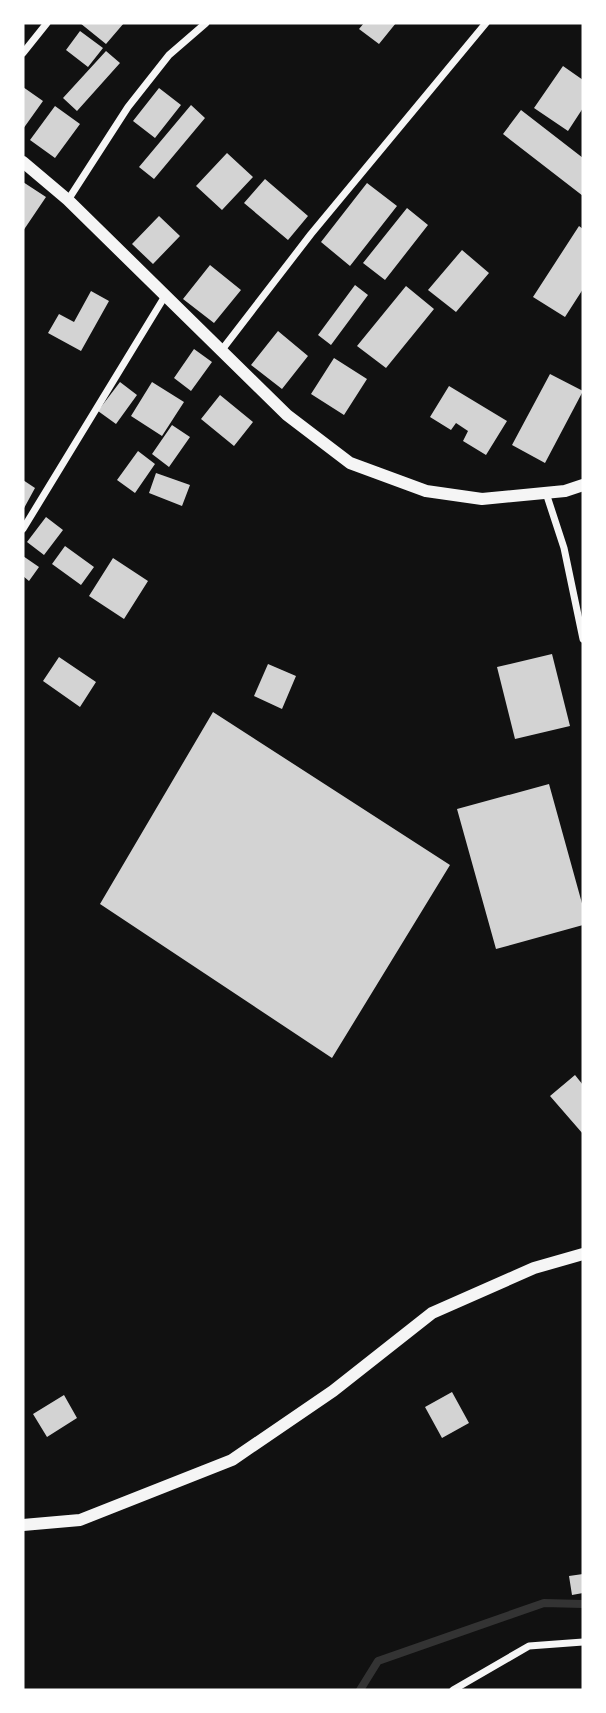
<svg xmlns="http://www.w3.org/2000/svg" width="606" height="1713" font-family="Karla,sans-serif">
  <style>
    .lines { fill: none; stroke-linecap: round; stroke-linejoin: round }
    .stream { stroke: #333; stroke-width: 8 }
    .building { fill: #d3d3d3 }
    .minor { stroke: #f5f5f5; stroke-width: 7 }
    .tertiary { stroke: #f5f5f5; stroke-width: 12 }
  </style>
  <rect width="100%" height="100%" fill="#111"/>
  <g class="lines">
    <path class="stream" d="M 360,1690 L 378,1661 L 544,1603 L 583,1604"/>
  </g>
  <path class="building" d="M 80,23 L 124,23 L 106,44 Z
    M 364,23 L 396,23 L 379,44 L 359,29 Z
    M 80,31 L 103,48 L 88,67 L 66,50 Z
    M 106,51 L 120,63 L 77,111 L 63,98 Z
    M 563,66 L 583,80 L 583,108 L 568,131 L 534,108 Z
    M 23,87 L 43,101 L 23,129 Z
    M 159,88 L 181,105 L 155,138 L 133,121 Z
    M 191,105 L 205,118 L 154,179 L 139,167 Z
    M 55,106 L 80,124 L 55,158 L 30,140 Z
    M 521,110 L 583,158 L 583,196 L 503,134 Z
    M 227,153 L 253,177 L 222,210 L 196,186 Z
    M 265,179 L 308,216 L 288,240 L 244,203 Z
    M 23,182 L 46,197 L 23,231 Z
    M 367,183 L 397,206 L 350,266 L 321,242 Z
    M 407,208 L 428,225 L 385,280 L 363,263 Z
    M 159,216 L 180,236 L 153,264 L 132,244 Z
    M 579,226 L 583,229 L 583,289 L 565,317 L 533,297 Z
    M 462,250 L 489,273 L 456,312 L 428,290 Z
    M 210,265 L 241,290 L 214,323 L 183,299 Z
    M 355,285 L 368,295 L 331,345 L 318,335 Z
    M 406,286 L 434,309 L 386,368 L 357,346 Z
    M 91,291 L 109,301 L 81,351 L 48,333 L 59,314 L 74,322 Z
    M 278,331 L 308,356 L 282,389 L 251,365 Z
    M 194,349 L 212,362 L 191,391 L 174,378 Z
    M 334,358 L 367,379 L 344,415 L 311,394 Z
    M 550,374 L 583,391 L 545,463 L 512,445 Z
    M 120,382 L 137,395 L 116,424 L 98,411 Z
    M 152,382 L 184,402 L 162,436 L 131,416 Z
    M 449,386 L 507,421 L 486,455 L 463,441 L 468,431 L 456,423 L 451,430 L 430,417 Z
    M 220,395 L 253,422 L 234,446 L 201,419 Z
    M 172,425 L 190,437 L 169,467 L 152,454 Z
    M 138,451 L 155,464 L 135,493 L 117,480 Z
    M 156,473 L 190,485 L 182,506 L 149,493 Z
    M 23,480 L 35,488 L 23,510 Z
    M 46,517 L 63,530 L 44,555 L 27,542 Z
    M 65,546 L 94,567 L 81,585 L 52,564 Z
    M 23,556 L 39,567 L 29,581 L 23,576 Z
    M 113,558 L 148,581 L 124,619 L 89,596 Z
    M 552,654 L 570,726 L 515,739 L 497,667 Z
    M 59,657 L 96,682 L 80,707 L 43,681 Z
    M 268,664 L 296,676 L 282,709 L 254,696 Z
    M 213,712 L 450,865 L 332,1058 L 100,904 Z
    M 549,784 L 583,907 L 583,925 L 496,949 L 457,809 Z
    M 575,1075 L 583,1085 L 583,1134 L 550,1096 Z
    M 452,1392 L 469,1423 L 442,1438 L 425,1407 Z
    M 64,1395 L 77,1418 L 47,1437 L 33,1414 Z
    M 583,1574 L 583,1593 L 572,1595 L 569,1576 Z"/>
  <g class="lines">
    <path class="minor" d="M 23,53 L 47,23
      M 68,200 L 128,107 L 169,55 L 206,23
      M 221,351 L 311,234 L 486,23
      M 546,493 L 564,548 L 583,639
      M 23,529 L 165,296
      M 453,1690 L 529,1646 L 583,1642"/>
    <path class="tertiary" d="M 23,162 L 68,200 L 287,415 L 350,463 L 426,491 L 482,499 L 565,491 L 583,485
      M 23,1525 L 80,1520 L 232,1460 L 333,1391 L 432,1313 L 534,1268 L 583,1254"/>
  </g>
  <rect width="606" height="1713" fill="none" stroke="#ffffff" stroke-width="49"/>
</svg>
